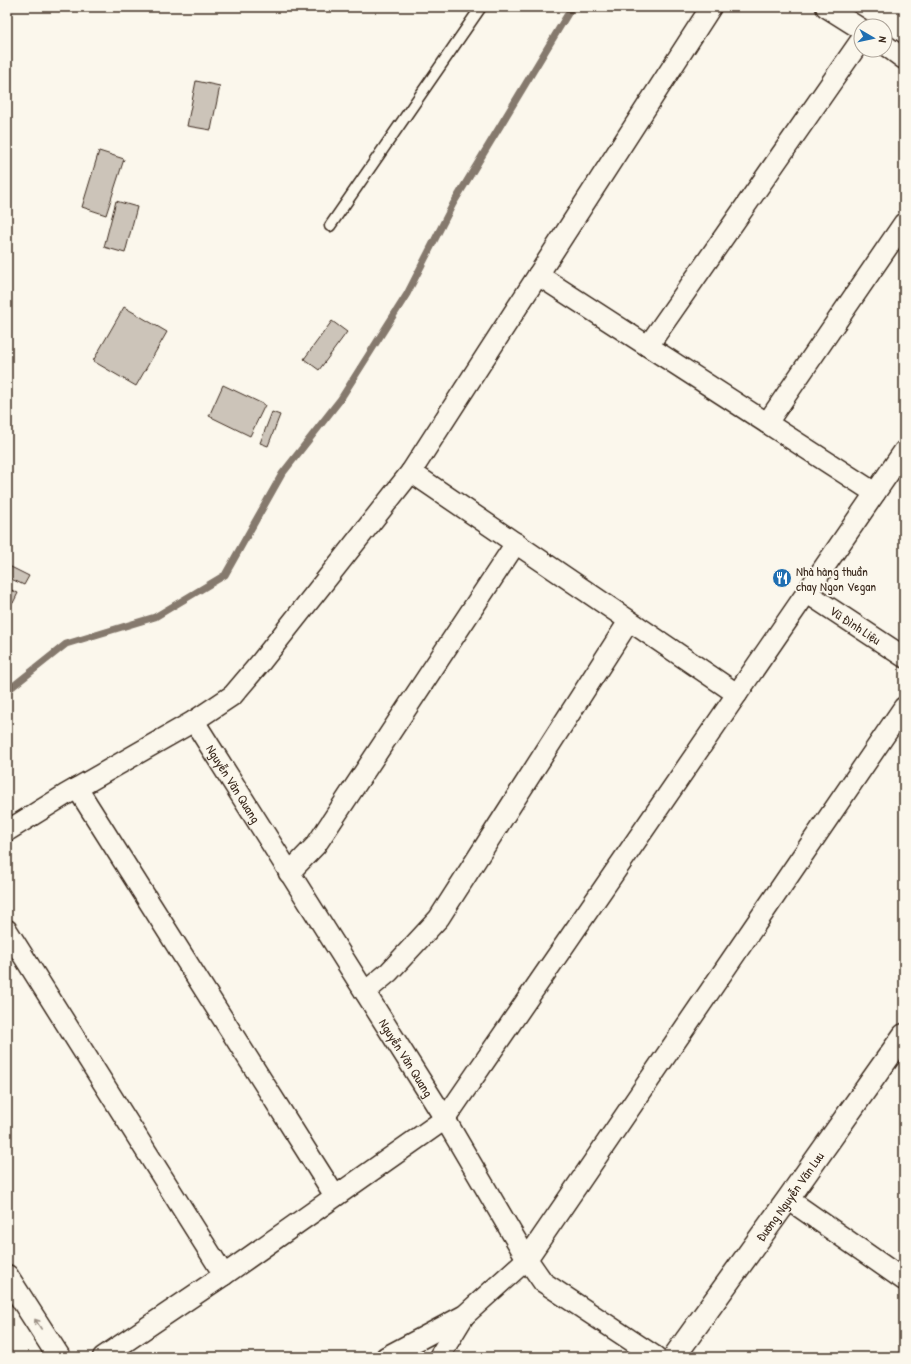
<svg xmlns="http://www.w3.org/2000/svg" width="911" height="1364" font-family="'Patrick Hand',sans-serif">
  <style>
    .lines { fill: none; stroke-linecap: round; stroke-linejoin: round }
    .stream { stroke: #85796d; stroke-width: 7 }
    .building { fill: #ccc4b9; stroke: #3b2a1e }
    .service-casing { stroke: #3b2a1e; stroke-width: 13 }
    .minor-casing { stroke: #3b2a1e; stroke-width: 23 }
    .tertiary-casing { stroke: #3b2a1e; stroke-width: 25 }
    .service { stroke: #fbf7ec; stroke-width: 10 }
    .minor { stroke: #fbf7ec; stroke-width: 20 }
    .tertiary { stroke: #fbf7ec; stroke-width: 22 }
    .oneway { stroke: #9b9085 }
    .labels { text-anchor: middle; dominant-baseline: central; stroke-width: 3.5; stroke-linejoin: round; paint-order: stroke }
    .poi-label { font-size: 13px; fill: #3b2a1e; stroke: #fbf7ec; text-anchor: start }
    .street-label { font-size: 13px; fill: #3b2a1e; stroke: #fbf7ec }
  </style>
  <rect width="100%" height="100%" fill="#fbf7ec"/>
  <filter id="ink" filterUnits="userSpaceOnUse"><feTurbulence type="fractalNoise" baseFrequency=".025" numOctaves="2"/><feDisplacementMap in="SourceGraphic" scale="8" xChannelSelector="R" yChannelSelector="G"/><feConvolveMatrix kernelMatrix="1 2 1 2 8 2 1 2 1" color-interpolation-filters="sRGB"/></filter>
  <g filter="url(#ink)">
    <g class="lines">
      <path class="stream" d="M 7,691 L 66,644 L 155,617 L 225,575 L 282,474 L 340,400 L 407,294 L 453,204 L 572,7"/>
    </g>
    <path class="building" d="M 196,81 L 220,86 L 211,130 L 187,126 Z
      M 99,151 L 124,159 L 106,215 L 82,207 Z
      M 116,201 L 137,207 L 125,253 L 104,247 Z
      M 124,307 L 167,332 L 136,386 L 93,361 Z
      M 332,321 L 347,332 L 319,370 L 304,359 Z
      M 223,385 L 265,405 L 250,436 L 209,416 Z
      M 272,412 L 280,415 L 268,446 L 260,443 Z
      M 7,565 L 29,576 L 24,585 L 7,577 Z
      M 7,588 L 18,593 L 13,603 L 7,600 Z"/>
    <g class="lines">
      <defs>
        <path id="service" d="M 330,226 L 481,7"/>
        <g id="minor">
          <path d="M 826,7 L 861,29"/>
          <path d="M 885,45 L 904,59"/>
          <path d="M 538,275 L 875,493"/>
          <path d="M 648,346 L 861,40"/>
          <path d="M 767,423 L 904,223"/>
          <path d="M 411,472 L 737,694"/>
          <path id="s1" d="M 807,593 L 904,657"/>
          <path id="s2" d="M 194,721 L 445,1119 L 527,1259 L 543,1282 L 656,1357"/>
          <path d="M 77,788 L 335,1196"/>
          <path d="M 7,831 L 65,795 L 194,721 L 233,695 L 261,662 L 411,472 L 711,7"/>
          <path d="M 289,873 L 316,845 L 516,543"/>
          <path d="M 7,930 L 224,1275"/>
          <path d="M 365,992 L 389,972 L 439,918 L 629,621"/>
          <path d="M 788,1199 L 904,1280"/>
          <path d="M 103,1357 L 224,1275 L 445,1119 L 904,451"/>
          <path d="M 386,1357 L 465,1315 L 527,1259 L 904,707"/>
          <path d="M 439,1357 L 464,1316"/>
        </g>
        <g id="tertiary">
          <path d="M 7,1276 L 59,1357"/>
          <path id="s3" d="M 674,1357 L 788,1199 L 904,1035"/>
        </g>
      </defs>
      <use href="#service" class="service-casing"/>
      <use href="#minor" class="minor-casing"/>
      <use href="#tertiary" class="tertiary-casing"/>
      <use href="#service" class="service"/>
      <use href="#minor" class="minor"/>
      <use href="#tertiary" class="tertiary"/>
    </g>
    <defs><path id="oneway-shaft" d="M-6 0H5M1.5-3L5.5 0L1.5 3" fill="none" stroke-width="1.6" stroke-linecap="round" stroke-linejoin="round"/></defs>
    <use class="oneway" href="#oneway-shaft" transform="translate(38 1324) rotate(-123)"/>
  </g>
  <defs>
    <symbol id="restaurant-disc" viewBox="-11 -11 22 22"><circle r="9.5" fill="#1f6fb2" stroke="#fbf7ec"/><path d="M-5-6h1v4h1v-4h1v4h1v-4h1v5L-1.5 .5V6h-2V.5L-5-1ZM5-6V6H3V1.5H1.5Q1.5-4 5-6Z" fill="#fff"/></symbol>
  </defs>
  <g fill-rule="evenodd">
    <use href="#restaurant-disc" x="771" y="567" width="22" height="22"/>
  </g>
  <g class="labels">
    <g class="poi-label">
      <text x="796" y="571">Nhà hàng thuần<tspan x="796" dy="15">chay Ngon Vegan</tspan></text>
    </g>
    <g class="street-label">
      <text stroke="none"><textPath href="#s1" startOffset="58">Vũ Đình Liệu</textPath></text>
      <text stroke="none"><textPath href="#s2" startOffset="74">Nguyễn Văn Quang</textPath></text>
      <text stroke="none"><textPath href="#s2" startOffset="398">Nguyễn Văn Quang</textPath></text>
      <text stroke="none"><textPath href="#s3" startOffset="198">Đường Nguyễn Văn Lưu</textPath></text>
    </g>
  </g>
  <rect width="911" height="1364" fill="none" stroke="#fbf7ec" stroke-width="24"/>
  <rect x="12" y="12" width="887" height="1340" fill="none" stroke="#3b2a1e" stroke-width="1.5" filter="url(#ink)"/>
  <g transform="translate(873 38) rotate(99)"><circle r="19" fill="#fbf7ec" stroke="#aea59a"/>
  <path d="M0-3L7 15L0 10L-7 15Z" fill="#1f6fb2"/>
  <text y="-6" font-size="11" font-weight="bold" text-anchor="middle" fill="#3b2a1e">N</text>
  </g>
</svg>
